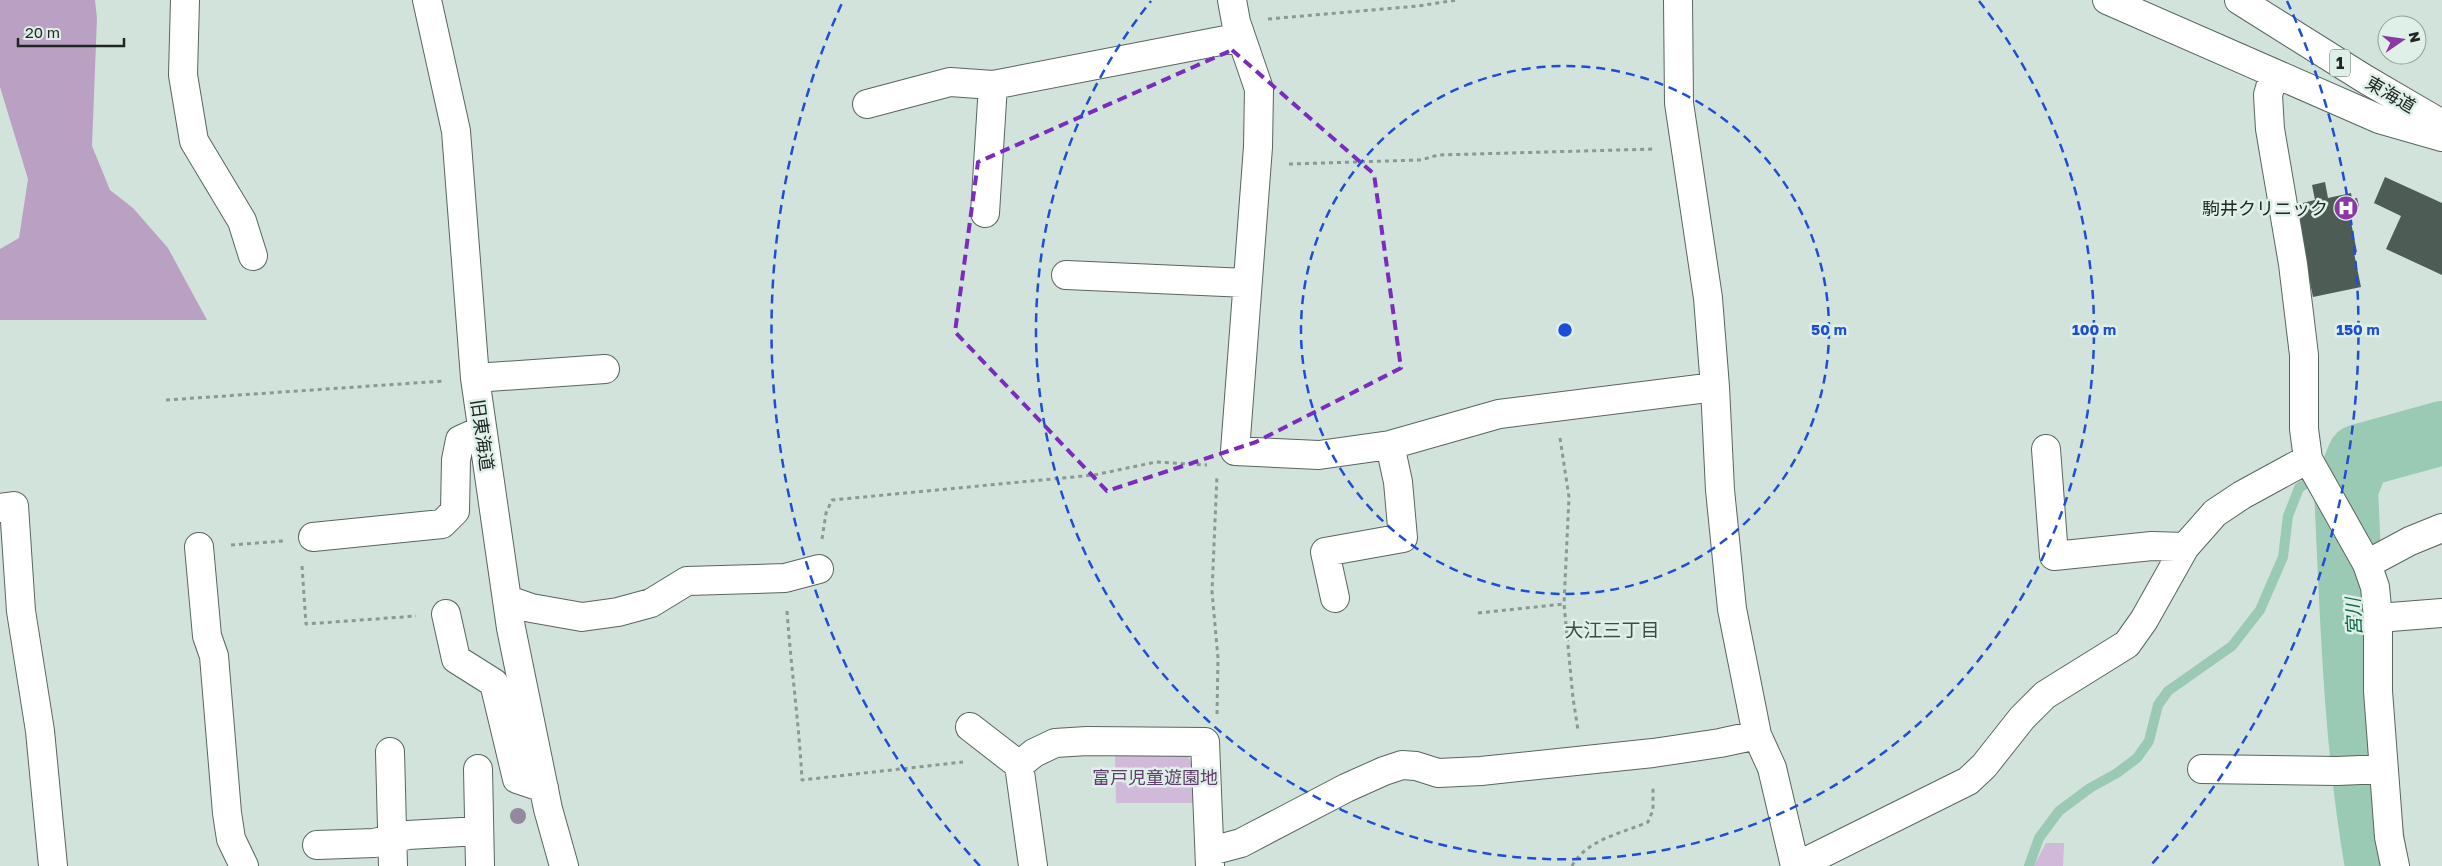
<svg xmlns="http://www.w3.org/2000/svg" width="2442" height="866" font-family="'Golos Text','Noto Sans JP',sans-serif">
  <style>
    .green { fill: #d1b9da }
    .forest { fill: #baa1c4 }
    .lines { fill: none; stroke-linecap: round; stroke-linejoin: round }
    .stream { stroke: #9ac9b4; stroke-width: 10 }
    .river { stroke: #9ac9b4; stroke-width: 64 }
    .building { fill: #4e5c56 }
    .minor-casing { stroke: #586660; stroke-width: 30 }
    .highway-casing { stroke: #586660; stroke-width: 30 }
    .path { stroke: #8c9993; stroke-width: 3; stroke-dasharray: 4 4; stroke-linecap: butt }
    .minor { stroke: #fff; stroke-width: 28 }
    .highway { stroke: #fff; stroke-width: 28 }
    .tree { fill: #93889e }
    .marked { fill: none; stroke: #7b2cbf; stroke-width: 4; stroke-dasharray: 10 6; stroke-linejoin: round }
    .ring { fill: none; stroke: #1d4ed8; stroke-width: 2.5; stroke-dasharray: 9 6 }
    .labels { text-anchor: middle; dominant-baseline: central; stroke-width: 5; stroke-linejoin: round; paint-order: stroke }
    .shield { fill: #dff0e8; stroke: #59635f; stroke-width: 1 }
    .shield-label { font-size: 16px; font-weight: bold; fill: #202624 }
    .street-label { font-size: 18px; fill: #202624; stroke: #dff0e8 }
    .poi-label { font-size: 18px; fill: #202624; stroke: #dff0e8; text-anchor: end }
    .park-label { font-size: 18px; fill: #603d6c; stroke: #dff0e8 }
    .water-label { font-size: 19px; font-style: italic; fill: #13664c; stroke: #dff0e8 }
    .neighbourhood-label { font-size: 19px; fill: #3d4b44; stroke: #dff0e8 }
    .centre { fill: #1d4ed8; stroke: #dff0e8; stroke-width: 2.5 }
    .ring-label { font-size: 15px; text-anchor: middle; font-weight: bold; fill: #1d4ed8; stroke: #dff0e8; stroke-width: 5; stroke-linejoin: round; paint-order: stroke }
  </style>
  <rect width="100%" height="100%" fill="#d2e3db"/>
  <path class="green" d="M 1115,751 L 1184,751 L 1194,766 L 1195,803 L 1116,803 Z
    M 2046,843 L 2064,843 L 2063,866 L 2034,866 Z"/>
  <path class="forest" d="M 0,0 L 95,0 L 97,18 L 92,146 L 110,190 L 133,208 L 168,248 L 207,320 L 0,320 L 0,249 L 19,238 L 28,179 L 0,87 Z"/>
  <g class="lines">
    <path class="stream" d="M 2029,866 L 2039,838 L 2059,811 L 2090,788 L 2117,773 L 2137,758 L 2149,741 L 2158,705 L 2168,691 L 2232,646 L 2260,610 L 2283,557 L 2288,516 L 2299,488 L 2335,464 L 2359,456"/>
    <path class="river" d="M 2377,866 C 2355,741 2352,615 2346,489 L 2359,456 L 2442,433"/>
  </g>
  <path class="building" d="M 2385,177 L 2442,203 L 2442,275 L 2386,249 L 2401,216 L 2374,203 Z
    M 2325,182 L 2328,198 L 2351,193 L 2352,199 L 2357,198 L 2359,206 L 2350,217 L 2357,252 L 2354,253 L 2361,287 L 2313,297 L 2295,210 L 2300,209 L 2298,204 L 2315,200 L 2312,185 Z"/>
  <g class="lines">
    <defs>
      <path id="minor" d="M 185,0 L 183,75 L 194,141 L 242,221 L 253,256
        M 427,0 L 456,131 L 475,378 L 511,628 L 548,809 L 564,866
        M 1232,0 L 1236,22 L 1259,89 L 1258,147 L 1235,451 L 1319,455 L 1390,445 L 1499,414 L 1715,387
        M 1678,0 L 1679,103 L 1708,298 L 1715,387 L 1720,490 L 1732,609 L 1757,735 L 1772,768 L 1795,866
        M 2107,0 L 2379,119 L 2442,137
        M 2274,73 L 2268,95 L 2270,129 L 2293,264 L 2304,355 L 2304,429 L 2308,459 L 2367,564 L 2375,587 L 2378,618 L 2378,691 L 2389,837 L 2395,866
        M 867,104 L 950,82 L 993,85 L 1241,37
        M 985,213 L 993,85
        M 1066,275 L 1247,283
        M 475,378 L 605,369
        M 2046,449 L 2054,556 L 2152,546 L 2185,547
        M 0,508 L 14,506 L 21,611 L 40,731 L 53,866
        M 313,537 L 442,524 L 455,511 L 456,460 L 460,440 L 482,430
        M 199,547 L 207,636 L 214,656 L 227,813 L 231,839 L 244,866
        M 2367,564 L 2410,541 L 2442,528
        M 1335,598 L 1325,552 L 1403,538 L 1398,482 L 1390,445
        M 508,600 L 531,608 L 582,617 L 618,612 L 651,603 L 687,581 L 785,578 L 819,569
        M 446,614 L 456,659 L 494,683 L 517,779 L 544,788
        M 2378,618 L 2442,613
        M 970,727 L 1019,765 L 1033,866
        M 390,752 L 393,866
        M 1019,765 L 1034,753 L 1055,743 L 1087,741 L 1205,742 L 1210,866
        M 478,769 L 480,866
        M 2202,769 L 2337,771 L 2384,769
        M 317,845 L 374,843 L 408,835 L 479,831
        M 1211,851 L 1241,843 L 1346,788 L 1384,771 L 1402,765 L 1416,766 L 1438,773 L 1481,771 L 1653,753 L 1720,743 L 1757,735
        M 1797,866 L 1968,781 L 1984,766 L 2022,718 L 2045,695 L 2127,644 L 2144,620 L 2185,547 L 2215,513 L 2242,495 L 2308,459"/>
      <path id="highway" d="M 2239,0 L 2365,79 L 2442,124"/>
    </defs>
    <use href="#minor" class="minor-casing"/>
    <use href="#highway" class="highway-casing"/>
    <path class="path" d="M 1268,19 L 1418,6 L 1457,0
      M 1289,164 L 1421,160 L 1438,155 L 1655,149
      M 166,400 L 444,381
      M 1560,438 L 1569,497 L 1564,604 L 1573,698 L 1578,730
      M 822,539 L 826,513 L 832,500 L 1094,475 L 1156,462 L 1207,465
      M 231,545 L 283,541
      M 302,566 L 306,624 L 416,616
      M 787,611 C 791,668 799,723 802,780 L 963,762
      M 1478,613 L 1564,604
      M 1217,714 L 1218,658 L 1212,592 L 1217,475
      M 1572,866 C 1587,839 1623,833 1648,822 L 1653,810 L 1653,786"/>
    <use href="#minor" class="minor"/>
    <use href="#highway" class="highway"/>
  </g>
  <circle class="tree" cx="518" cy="816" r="8"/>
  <path class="marked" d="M 1232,50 L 1374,174 L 1401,368 L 1256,442 L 1107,491 L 955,332 L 978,162 Z"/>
  <g class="ring">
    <circle cx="1565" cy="330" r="264"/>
    <path d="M1979 1A529 529 0 1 1 1151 1"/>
    <path d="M980 866A793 793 0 0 1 843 1M2287 1A793 793 0 0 1 2150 866"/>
  </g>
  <defs>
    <symbol id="hospital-disc" viewBox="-11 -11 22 22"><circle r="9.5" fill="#8b37a5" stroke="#dff0e8"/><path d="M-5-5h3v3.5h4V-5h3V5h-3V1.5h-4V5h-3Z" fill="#fff"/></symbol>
  </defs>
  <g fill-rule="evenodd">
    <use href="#hospital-disc" x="2332" y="194" width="28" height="28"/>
  </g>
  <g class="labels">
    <rect class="shield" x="2330" y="49.5" width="20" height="27" rx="4"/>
    <g class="shield-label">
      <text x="2340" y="63">1</text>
    </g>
    <g class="street-label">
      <text transform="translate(2391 94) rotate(30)">東海道</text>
      <text transform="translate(483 435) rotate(82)">旧東海道</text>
    </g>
    <g class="poi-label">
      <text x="2328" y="208">駒井クリニック</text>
    </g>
    <g class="park-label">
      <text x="1155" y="777">富戸児童遊園地</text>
    </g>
    <g class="water-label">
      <text transform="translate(2353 617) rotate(-93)">宮川</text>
    </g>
    <g class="neighbourhood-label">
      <text x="1612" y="629">大江三丁目</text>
    </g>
  </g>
  <circle cx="1565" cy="330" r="8" class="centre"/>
  <g class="ring-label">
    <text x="1829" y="335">50 m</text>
    <text x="2094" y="335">100 m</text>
    <text x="2358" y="335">150 m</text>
  </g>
  <g transform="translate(2402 40) rotate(77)"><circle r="24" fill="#dff0e8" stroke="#939f9a"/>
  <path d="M0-4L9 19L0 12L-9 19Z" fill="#8b37a5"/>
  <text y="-8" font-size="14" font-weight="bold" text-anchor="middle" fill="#202624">N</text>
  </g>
  <path d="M18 38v8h106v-8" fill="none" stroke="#202624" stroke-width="2.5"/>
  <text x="25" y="38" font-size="15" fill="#202624" stroke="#dff0e8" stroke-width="4" paint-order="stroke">20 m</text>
</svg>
